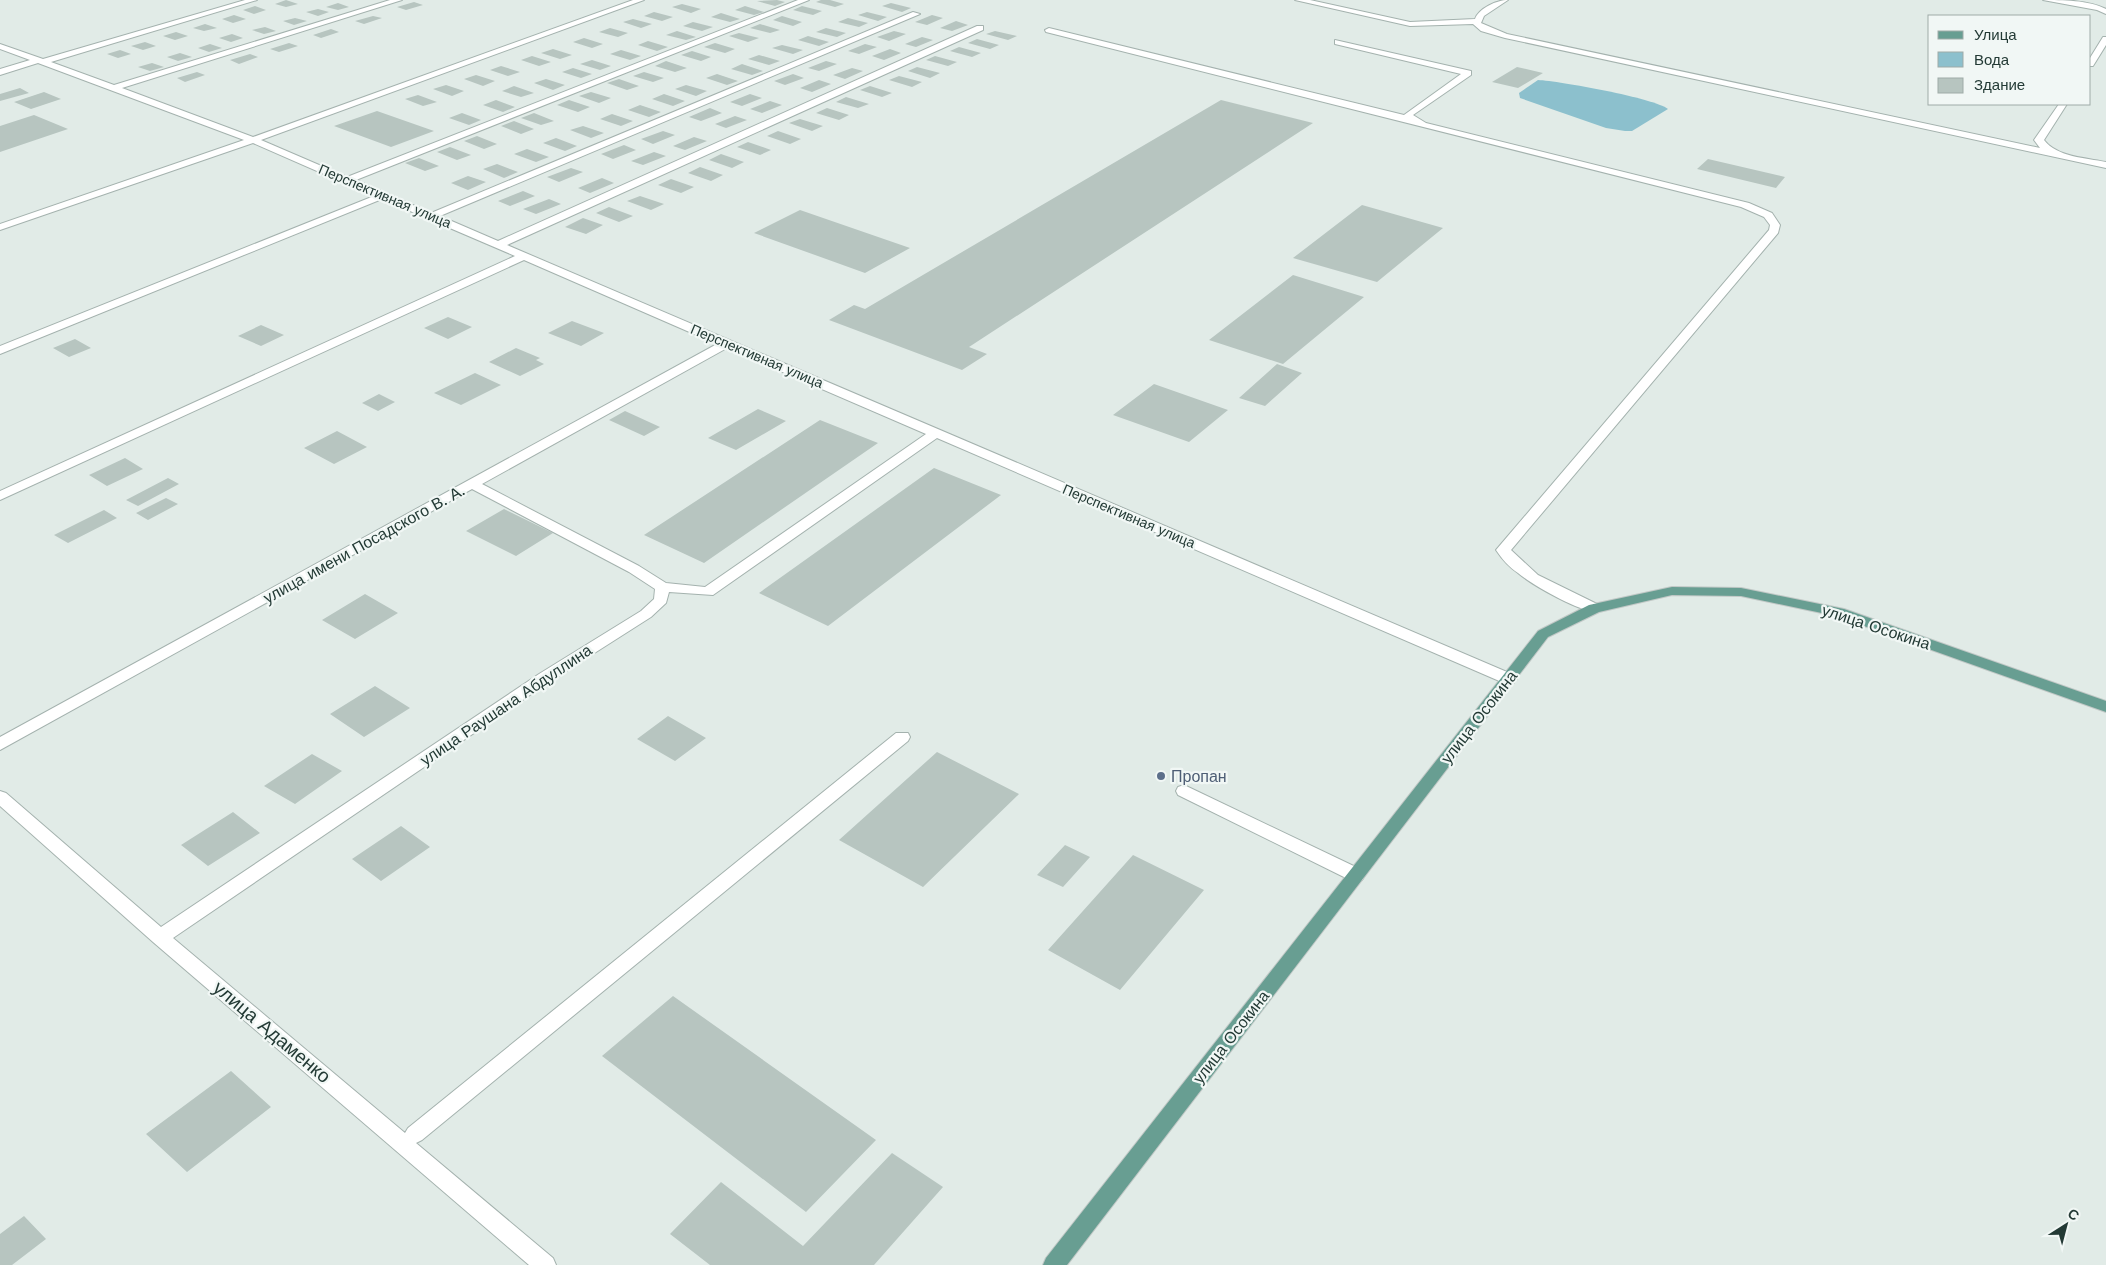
<svg xmlns="http://www.w3.org/2000/svg" width="2106" height="1265" font-family="'Work Sans',sans-serif">
  <style>
    .water { fill: #8cc0cd }
    .building { fill: #b7c5c0 }
    .lines { fill: none; stroke-linecap: round; stroke-linejoin: round }
    .minor-casing { stroke: #a4b2ae; stroke-width: 2 }
    .major-casing { stroke: #c1c8c6; stroke-width: 2 }
    .minor { fill: #fff; fill-rule: evenodd }
    .major { fill: #689e92; fill-rule: evenodd }
    .service-dot { fill: #5c6f8a; stroke: #f1f7f5; stroke-width: 2 }
    .labels { text-anchor: middle; dominant-baseline: central; stroke-width: 4.5; stroke-linejoin: round; paint-order: stroke }
    .far-street-label { font-size: 14px; fill: #233a35; stroke: #f1f7f5 }
    .street-label { font-size: 16px; fill: #233a35; stroke: #f1f7f5 }
    .service-label { font-size: 16px; fill: #4e5e75; stroke: #f1f7f5; text-anchor: start }
    .near-street-label { font-size: 19px; fill: #233a35; stroke: #f1f7f5 }
  </style>
  <rect width="100%" height="100%" fill="#e1ebe7"/>
  <path class="water" d="M 1538,80 C 1559,81 1654,98 1668,109 L 1632,131 L 1625,131 L 1606,128 L 1520,98 L 1519,93 Z"/>
  <path class="building" d="M 286,0 L 298,4 L 286,7 L 275,4 Z
    M 777,0 L 785,2 L 775,6 L 757,1 Z
    M 821,0 L 830,0 L 844,4 L 835,7 L 816,2 Z
    M 414,2 L 423,5 L 406,10 L 397,7 Z
    M 338,3 L 349,7 L 338,10 L 326,7 Z
    M 891,3 L 911,8 L 902,12 L 882,6 Z
    M 682,4 L 701,9 L 691,13 L 672,7 Z
    M 255,6 L 266,10 L 254,14 L 243,10 Z
    M 745,6 L 764,12 L 754,15 L 735,10 Z
    M 802,6 L 822,11 L 813,15 L 793,10 Z
    M 318,9 L 329,12 L 318,16 L 306,12 Z
    M 654,12 L 673,17 L 662,21 L 644,16 Z
    M 867,12 L 887,17 L 878,21 L 858,15 Z
    M 721,13 L 740,19 L 730,22 L 711,17 Z
    M 234,15 L 246,19 L 233,23 L 222,19 Z
    M 932,15 L 943,18 L 927,25 L 915,22 Z
    M 373,16 L 382,18 L 364,24 L 355,21 Z
    M 782,16 L 802,22 L 793,26 L 773,20 Z
    M 295,18 L 307,21 L 294,25 L 283,21 Z
    M 848,18 L 868,23 L 859,27 L 838,22 Z
    M 633,19 L 652,24 L 641,28 L 623,22 Z
    M 956,21 L 968,25 L 952,31 L 940,28 Z
    M 693,22 L 713,27 L 702,31 L 683,26 Z
    M 205,24 L 217,28 L 204,31 L 193,28 Z
    M 760,24 L 780,30 L 770,33 L 750,28 Z
    M 265,27 L 276,31 L 264,34 L 252,30 Z
    M 610,28 L 628,33 L 618,37 L 599,32 Z
    M 826,28 L 846,33 L 837,37 L 816,32 Z
    M 331,29 L 339,32 L 321,38 L 313,35 Z
    M 677,31 L 696,37 L 686,40 L 666,35 Z
    M 894,31 L 906,34 L 889,41 L 877,37 Z
    M 995,31 L 1017,36 L 1008,40 L 986,34 Z
    M 176,32 L 188,36 L 175,40 L 163,36 Z
    M 739,33 L 759,38 L 748,42 L 729,36 Z
    M 232,34 L 243,38 L 231,42 L 219,38 Z
    M 808,36 L 829,42 L 819,46 L 798,40 Z
    M 922,37 L 933,40 L 916,47 L 905,44 Z
    M 584,38 L 603,44 L 592,48 L 573,42 Z
    M 977,39 L 999,45 L 990,49 L 968,43 Z
    M 648,41 L 668,47 L 657,51 L 638,45 Z
    M 145,42 L 156,46 L 143,50 L 131,46 Z
    M 289,43 L 298,46 L 279,52 L 270,49 Z
    M 715,43 L 735,49 L 725,53 L 704,47 Z
    M 210,44 L 222,48 L 209,52 L 198,48 Z
    M 865,44 L 877,47 L 859,54 L 848,51 Z
    M 782,45 L 803,50 L 793,54 L 772,48 Z
    M 959,47 L 981,53 L 972,57 L 950,51 Z
    M 553,49 L 572,55 L 560,59 L 541,53 Z
    M 890,49 L 901,53 L 884,60 L 872,56 Z
    M 120,50 L 131,54 L 118,58 L 107,54 Z
    M 621,50 L 641,56 L 630,60 L 610,54 Z
    M 692,51 L 711,57 L 701,61 L 681,55 Z
    M 180,53 L 192,57 L 178,61 L 167,57 Z
    M 250,54 L 258,57 L 239,64 L 230,60 Z
    M 759,55 L 780,61 L 769,65 L 748,59 Z
    M 532,56 L 551,62 L 539,66 L 521,60 Z
    M 935,56 L 957,62 L 948,66 L 926,60 Z
    M 592,60 L 611,66 L 600,70 L 580,64 Z
    M 666,61 L 687,68 L 675,72 L 655,66 Z
    M 826,61 L 837,64 L 819,71 L 808,68 Z
    M 152,63 L 164,67 L 150,71 L 138,67 Z
    M 742,64 L 763,71 L 752,75 L 731,69 Z
    M 501,66 L 520,72 L 508,76 L 490,70 Z
    M 917,67 L 940,73 L 930,78 L 908,71 Z
    M 1517,67 L 1543,73 L 1518,88 L 1492,82 Z
    M 573,68 L 592,74 L 581,78 L 562,72 Z
    M 852,68 L 863,71 L 845,79 L 833,75 Z
    M 197,72 L 205,75 L 185,82 L 177,78 Z
    M 644,72 L 664,78 L 653,82 L 633,76 Z
    M 717,74 L 738,81 L 727,85 L 706,78 Z
    M 793,74 L 804,78 L 785,85 L 774,81 Z
    M 476,75 L 495,81 L 483,86 L 464,79 Z
    M 899,76 L 922,82 L 912,87 L 889,80 Z
    M 546,79 L 565,85 L 553,90 L 534,83 Z
    M 619,79 L 639,86 L 627,90 L 607,83 Z
    M 819,80 L 831,84 L 812,92 L 800,88 Z
    M 446,85 L 464,91 L 452,96 L 433,89 Z
    M 686,85 L 707,91 L 696,96 L 675,89 Z
    M 514,86 L 534,93 L 521,97 L 502,91 Z
    M 870,86 L 892,93 L 882,97 L 860,90 Z
    M 20,88 L 29,93 L 0,101 L 0,94 Z
    M 44,92 L 61,99 L 31,109 L 14,102 Z
    M 591,92 L 611,98 L 599,103 L 579,96 Z
    M 664,94 L 685,101 L 673,106 L 652,99 Z
    M 750,94 L 762,98 L 742,106 L 730,102 Z
    M 418,95 L 437,102 L 423,106 L 405,99 Z
    M 846,97 L 869,104 L 858,108 L 836,102 Z
    M 496,100 L 515,107 L 503,112 L 483,105 Z
    M 569,100 L 590,107 L 578,112 L 557,105 Z
    M 1221,100 L 1313,123 L 969,347 L 987,354 L 962,370 L 829,320 L 854,305 L 865,309 Z
    M 770,101 L 782,105 L 762,113 L 750,109 Z
    M 640,105 L 661,112 L 649,117 L 628,110 Z
    M 710,108 L 722,113 L 701,121 L 689,117 Z
    M 827,108 L 849,115 L 839,120 L 816,113 Z
    M 377,111 L 434,131 L 391,147 L 334,126 Z
    M 462,113 L 481,120 L 469,125 L 449,118 Z
    M 534,113 L 554,121 L 541,125 L 521,118 Z
    M 612,114 L 633,121 L 621,126 L 600,119 Z
    M 34,115 L 68,129 L 0,152 L 0,126 Z
    M 735,116 L 747,120 L 726,128 L 715,124 Z
    M 800,119 L 823,126 L 812,131 L 789,123 Z
    M 514,121 L 534,129 L 521,134 L 501,126 Z
    M 583,126 L 604,133 L 591,138 L 570,130 Z
    M 663,131 L 675,135 L 653,144 L 641,139 Z
    M 778,131 L 801,139 L 790,144 L 767,136 Z
    M 477,136 L 497,144 L 484,149 L 464,141 Z
    M 694,137 L 707,141 L 685,150 L 673,146 Z
    M 556,138 L 577,146 L 565,151 L 543,143 Z
    M 748,142 L 771,150 L 760,155 L 737,147 Z
    M 624,145 L 636,150 L 613,159 L 601,154 Z
    M 450,147 L 471,155 L 457,160 L 437,152 Z
    M 527,149 L 549,157 L 536,162 L 514,154 Z
    M 654,152 L 666,156 L 643,165 L 631,161 Z
    M 721,154 L 744,162 L 732,168 L 709,160 Z
    M 419,158 L 439,166 L 425,171 L 405,163 Z
    M 1708,159 L 1785,177 L 1776,188 L 1697,169 Z
    M 497,164 L 518,172 L 504,178 L 483,169 Z
    M 700,167 L 723,175 L 711,181 L 688,173 Z
    M 571,168 L 583,172 L 559,182 L 547,177 Z
    M 468,176 L 486,182 L 468,190 L 451,183 Z
    M 602,178 L 614,183 L 590,193 L 578,188 Z
    M 671,179 L 694,187 L 681,193 L 658,185 Z
    M 523,191 L 535,196 L 510,206 L 498,201 Z
    M 640,196 L 664,204 L 651,210 L 627,201 Z
    M 549,199 L 561,204 L 536,214 L 523,209 Z
    M 1362,205 L 1443,228 L 1377,282 L 1293,258 Z
    M 609,207 L 633,216 L 619,222 L 596,213 Z
    M 800,210 L 910,248 L 865,273 L 754,233 Z
    M 583,218 L 603,225 L 586,234 L 565,227 Z
    M 1293,275 L 1364,297 L 1283,364 L 1209,340 Z
    M 448,317 L 472,327 L 448,339 L 424,328 Z
    M 572,321 L 604,333 L 581,346 L 548,333 Z
    M 261,325 L 284,335 L 261,346 L 238,336 Z
    M 75,339 L 91,348 L 69,357 L 53,348 Z
    M 516,348 L 540,358 L 536,360 L 544,364 L 520,376 L 489,362 Z
    M 1277,364 L 1302,373 L 1265,406 L 1239,398 Z
    M 475,373 L 501,385 L 461,405 L 434,393 Z
    M 1154,384 L 1228,410 L 1189,442 L 1113,415 Z
    M 379,394 L 395,402 L 378,411 L 362,403 Z
    M 758,409 L 786,421 L 736,450 L 708,438 Z
    M 625,411 L 660,427 L 644,436 L 609,420 Z
    M 820,420 L 878,443 L 704,563 L 644,535 Z
    M 337,431 L 367,447 L 334,464 L 304,448 Z
    M 125,458 L 143,469 L 107,486 L 89,475 Z
    M 934,468 L 1001,495 L 828,626 L 759,593 Z
    M 168,478 L 179,484 L 138,506 L 126,500 Z
    M 166,498 L 178,504 L 148,520 L 136,513 Z
    M 504,509 L 553,533 L 516,556 L 466,531 Z
    M 104,510 L 117,518 L 68,543 L 54,535 Z
    M 365,594 L 398,613 L 355,639 L 322,620 Z
    M 375,686 L 410,708 L 364,737 L 330,714 Z
    M 668,716 L 706,738 L 675,761 L 637,739 Z
    M 937,752 L 1019,794 L 923,887 L 839,840 Z
    M 312,754 L 342,771 L 295,804 L 264,786 Z
    M 233,812 L 260,833 L 208,866 L 181,845 Z
    M 401,826 L 430,847 L 381,881 L 352,859 Z
    M 1065,845 L 1090,857 L 1063,887 L 1037,875 Z
    M 1133,855 L 1204,890 L 1120,990 L 1048,950 Z
    M 673,996 L 876,1140 L 806,1212 L 602,1056 Z
    M 231,1071 L 271,1107 L 187,1172 L 146,1134 Z
    M 892,1153 L 943,1187 L 874,1265 L 710,1265 L 670,1234 L 721,1182 L 803,1246 Z
    M 24,1216 L 46,1239 L 12,1265 L 0,1265 L 0,1234 Z"/>
  <g class="lines">
    <defs>
      <path id="minor" d="M 245,0 L 257,0 L 51,62 L 114,85 L 390,0 L 402,0 L 122,88 L 253,137 L 633,0 L 644,0 L 261,140 L 347,177 L 798,0 L 809,0 L 356,180 L 431,213 L 913,12 L 920,14 L 440,216 L 498,241 L 977,26 L 983,26 L 983,30 L 507,245 L 1514,675 L 1517,679 L 1514,683 L 1504,683 L 937,438 L 713,595 L 669,592 L 666,603 L 651,617 L 549,682 L 173,938 L 405,1133 L 408,1128 L 896,733 L 908,733 L 910,737 L 908,741 L 422,1140 L 416,1143 L 553,1258 L 556,1265 L 529,1265 L 153,942 L 0,806 L 0,791 L 6,793 L 161,927 L 539,674 L 641,611 L 654,599 L 655,589 L 629,572 L 472,489 L 0,750 L 0,737 L 717,344 L 524,260 L 0,500 L 0,491 L 515,256 L 382,199 L 0,354 L 0,346 L 374,196 L 253,143 L 0,230 L 0,224 L 244,140 L 38,63 L 0,75 L 0,69 L 30,60 L 0,49 L 0,44 L 43,59 ZM 727,348 L 926,434 L 705,587 L 666,583 L 639,566 L 482,484 Z
        M 1295,0 L 1310,0 L 1410,22 L 1475,19 C 1479,8 1497,0 1508,0 L 1484,16 L 1481,23 L 1507,34 L 2040,148 L 2034,140 L 2059,104 L 2067,104 L 2044,140 C 2057,157 2086,158 2106,162 L 2106,168 L 1505,38 L 1481,31 L 1473,24 L 1410,26 Z
        M 2043,0 C 2062,0 2089,0 2106,9 L 2106,14 L 2097,10 Z
        M 1049,28 L 1404,115 L 1461,74 L 1335,44 L 1335,40 L 1471,71 L 1471,75 L 1413,115 L 1426,123 L 1749,203 L 1772,213 L 1780,225 L 1778,233 L 1511,550 L 1538,575 L 1599,605 L 1601,608 L 1599,611 C 1583,615 1531,584 1518,573 C 1509,567 1502,559 1496,550 L 1769,230 L 1770,225 L 1764,217 L 1741,207 L 1046,32 L 1045,30 Z
        M 2103,37 L 2106,37 L 2106,45 L 2093,66 L 2090,66 L 2090,58 Z
        M 1184,785 L 1362,870 L 1365,875 L 1362,880 L 1356,882 L 1350,880 L 1178,795 L 1176,791 L 1178,787 Z"/>
      <path id="major" d="M 1672,587 L 1741,588 L 1844,609 L 2106,701 L 2106,712 L 1836,616 L 1741,596 L 1672,595 L 1599,612 L 1548,637 L 1067,1265 L 1043,1265 L 1046,1258 L 1538,631 L 1589,605 Z"/>
    </defs>
    <use href="#minor" class="minor-casing"/>
    <use href="#major" class="major-casing"/>
    <use href="#minor" class="minor"/>
    <use href="#major" class="major"/>
  </g>
  <circle class="service-dot" cx="1161" cy="776" r="5"/>
  <g class="labels">
    <g class="far-street-label">
      <text transform="translate(385 196) rotate(23)">Перспективная улица</text>
      <text transform="translate(757 356) rotate(23)">Перспективная улица</text>
      <text transform="translate(1129 516) rotate(23)">Перспективная улица</text>
    </g>
    <g class="street-label">
      <text transform="translate(364 544) rotate(-29)">улица имени Посадского В. А.</text>
      <text transform="translate(1876 627) rotate(18)">улица Осокина</text>
      <text transform="translate(506 705) rotate(-34)">улица Раушана Абдуллина</text>
      <text transform="translate(1479 717) rotate(-52)">улица Осокина</text>
      <text transform="translate(1231 1037) rotate(-52)">улица Осокина</text>
    </g>
    <g class="service-label">
      <text x="1171" y="776">Пропан</text>
    </g>
    <g class="near-street-label">
      <text transform="translate(272 1032) rotate(40)">улица Адаменко</text>
    </g>
  </g>
  <rect x="1928" y="15" width="162" height="90" fill="#f1f7f5" stroke="#9faba8"/>
  <rect x="1938" y="31" width="25" height="8" fill="#689e92" stroke="#9faba8"/>
  <text x="1974" y="40" font-size="15" fill="#233a35">Улица</text>
  <rect x="1938" y="52" width="25" height="15" fill="#8cc0cd" stroke="#9faba8"/>
  <text x="1974" y="65" font-size="15" fill="#233a35">Вода</text>
  <rect x="1938" y="78" width="25" height="15" fill="#b7c5c0" stroke="#9faba8"/>
  <text x="1974" y="90" font-size="15" fill="#233a35">Здание</text>
  <g transform="translate(2066 1225) rotate(36)" stroke="#f1f7f5" stroke-width="4" paint-order="stroke">
  <path d="M0-4L9 19L0 12L-9 19Z" fill="#233a35"/>
  <text y="-8" font-size="14" font-weight="bold" text-anchor="middle" fill="#233a35">С</text>
  </g>
</svg>
